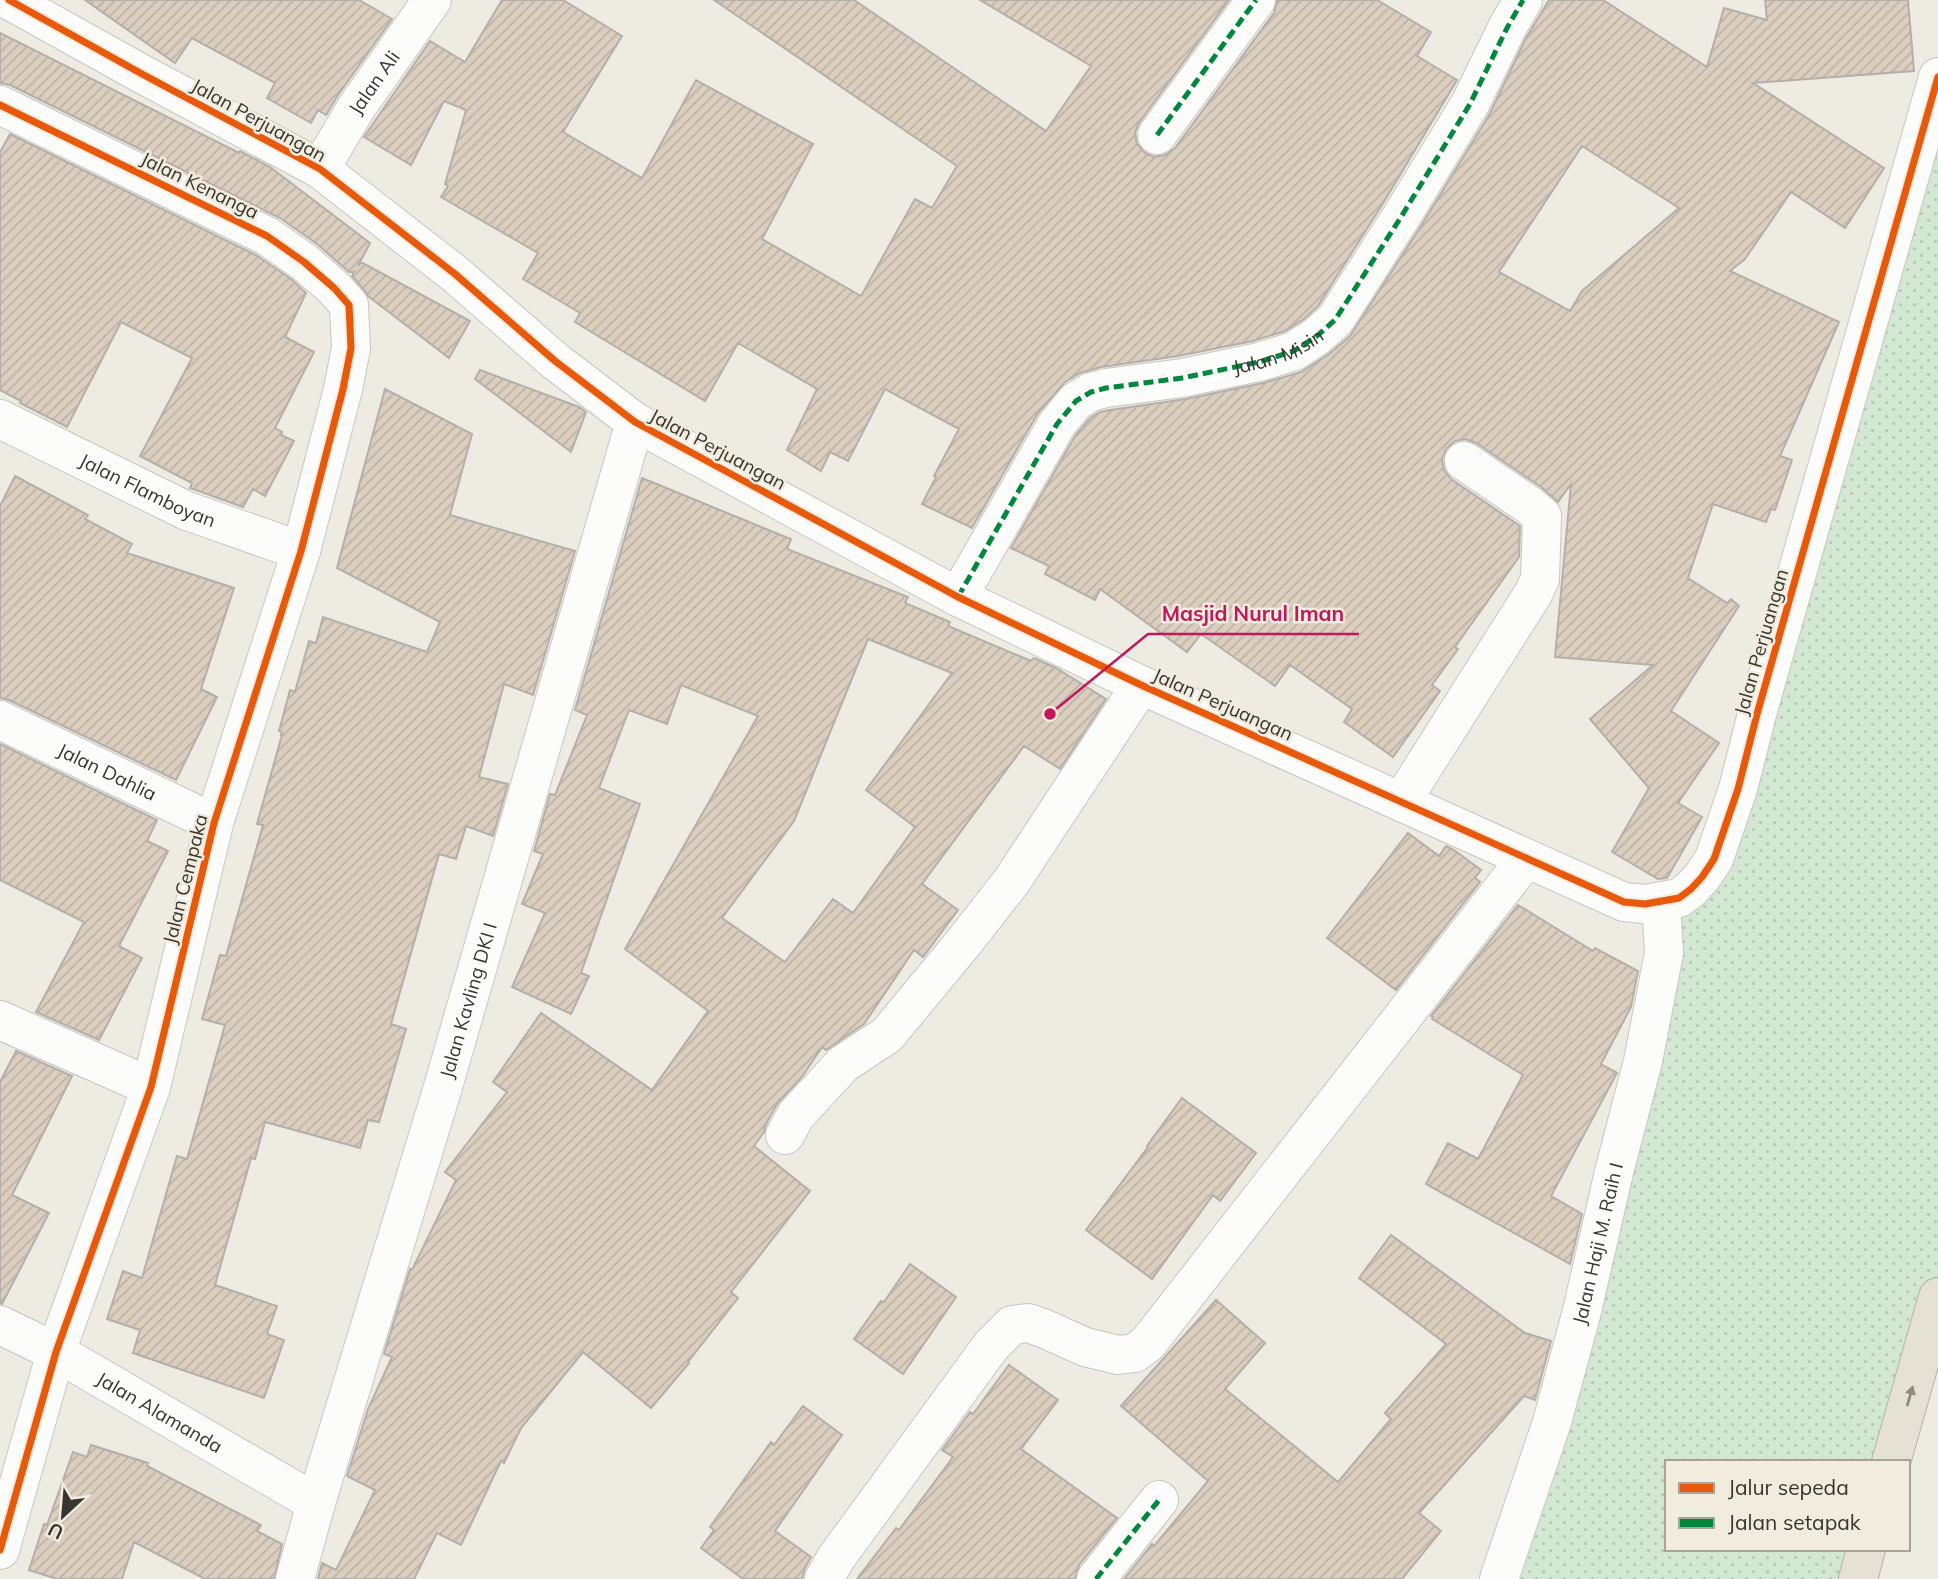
<svg xmlns="http://www.w3.org/2000/svg" width="1938" height="1579" font-family="Mulish,sans-serif">
  <style>
    .grass { fill: url(#grass-dots) }
    .building { fill: url(#building-hatch); stroke: #b3afaa; stroke-width: 2; fill-rule: evenodd }
    .lines { fill: none; stroke-linecap: round; stroke-linejoin: round }
    .street-casing { stroke: #c9c6c1; stroke-width: 40 }
    .highway-casing { stroke: #b8b2a3; stroke-width: 40 }
    .street { stroke: #fcfcfb; stroke-width: 38 }
    .highway { stroke: #e5e1d5; stroke-width: 38 }
    .quiet { stroke: #00873e; stroke-width: 5; stroke-dasharray: 10 5; stroke-linecap: butt }
    .cycleway-casing { stroke: #f2ecdf; stroke-width: 11 }
    .cycleway { stroke: #e8590c; stroke-width: 7 }
    .oneway { fill: #8e8b82 }
    .labels { text-anchor: middle; dominant-baseline: central; stroke-width: 5; stroke-linejoin: round; paint-order: stroke }
    .street-label { font-size: 19px; fill: #383530; stroke: #f2ecdf }
    .leader { fill: none; stroke: #c2185b; stroke-width: 2.5 }
    .callout-dot { fill: #c2185b; stroke: #f2ecdf; stroke-width: 2.5 }
    .callout-label { font-size: 21px; text-anchor: middle; font-weight: bold; fill: #c2185b; stroke: #f2ecdf; stroke-width: 5; stroke-linejoin: round; paint-order: stroke }
  </style>
  <defs>
    <pattern id="grass-dots" width="8" height="8" patternUnits="userSpaceOnUse" patternTransform="scale(1.75)"><rect width="8" height="8" fill="#d2e8d2"/><path d="M2 2h.1M6 6h.1" fill="none" stroke="#b5c8b5" stroke-width="1.8" stroke-linecap="round"/></pattern>
    <pattern id="building-hatch" width="6" height="6" patternUnits="userSpaceOnUse" patternTransform="scale(1.75)"><rect width="6" height="6" fill="#dbcebf"/><path d="M-1 1l2-2M0 6l6-6M5 7l2-2" fill="none" stroke="#bdb2a4"/></pattern>
  </defs>
  <rect width="100%" height="100%" fill="#eeebe3"/>
  <path class="grass" d="M 1938,79 L 1938,1300 L 1893,1462 L 1667,1462 L 1667,1549 L 1868,1549 L 1860,1579 L 1503,1579 L 1661,902 L 1691,889 Z"/>
  <path class="building" d="M 85,0 L 359,0 L 392,19 L 338,95 L 326,115 L 318,110 L 311,123 L 267,98 L 275,83 L 192,38 L 175,63 Z
    M 502,0 L 563,0 L 622,36 L 563,132 L 642,178 L 696,80 L 813,144 L 762,239 L 861,296 L 915,199 L 932,208 L 957,166 L 714,0 L 854,0 L 1046,131 L 1091,66 L 980,0 L 1229,0 L 1139,123 L 1135,133 L 1137,144 L 1145,153 L 1154,157 L 1165,155 L 1175,148 L 1274,13 L 1277,0 L 1377,0 L 1431,32 L 1417,56 L 1457,80 L 1382,205 L 1318,306 L 1304,319 L 1285,331 L 1253,341 L 1178,356 L 1101,367 L 1080,373 L 1065,382 L 1038,413 L 972,528 L 922,504 L 936,477 L 934,476 L 959,429 L 885,389 L 848,461 L 830,452 L 821,471 L 787,450 L 817,389 L 738,343 L 705,401 L 575,322 L 580,313 L 523,279 L 538,253 L 441,197 L 448,186 L 445,184 L 466,110 L 444,101 L 411,165 L 364,137 L 430,41 L 465,62 Z
    M 1549,0 L 1603,0 L 1707,67 L 1724,8 L 1767,20 L 1765,0 L 1908,0 L 1914,71 L 1753,83 L 1884,168 L 1845,228 L 1791,192 L 1745,259 L 1730,271 L 1839,322 L 1780,456 L 1792,460 L 1775,510 L 1771,509 L 1766,522 L 1713,504 L 1688,578 L 1727,603 L 1731,599 L 1739,606 L 1671,711 L 1719,743 L 1678,803 L 1702,817 L 1667,878 L 1658,879 L 1612,852 L 1649,788 L 1590,719 L 1653,665 L 1555,657 L 1571,484 L 1558,502 L 1541,487 L 1476,443 L 1465,439 L 1455,441 L 1446,449 L 1442,459 L 1444,470 L 1451,479 L 1520,526 L 1519,557 L 1455,647 L 1458,649 L 1432,685 L 1440,691 L 1393,757 L 1344,722 L 1352,709 L 1290,665 L 1275,686 L 1201,634 L 1187,652 L 1100,589 L 1095,600 L 1045,574 L 1049,566 L 1011,548 L 1075,436 L 1090,418 L 1100,412 L 1110,410 L 1186,399 L 1263,383 L 1301,372 L 1329,354 L 1350,336 L 1419,229 L 1489,115 L 1526,38 ZM 1582,146 L 1679,208 L 1582,291 L 1570,311 L 1499,272 Z
    M 0,33 L 239,153 L 240,151 L 270,167 L 370,243 L 358,266 L 361,262 L 470,321 L 449,358 L 368,296 L 365,291 L 352,276 L 354,272 L 349,272 L 317,244 L 280,218 L 10,85 L 0,83 Z
    M 10,134 L 256,255 L 291,279 L 306,293 L 285,337 L 314,352 L 275,428 L 282,432 L 281,435 L 294,441 L 265,496 L 253,489 L 243,507 L 190,488 L 192,483 L 140,456 L 192,358 L 121,322 L 67,427 L 20,403 L 21,401 L 0,390 L 0,152 Z
    M 480,370 L 579,407 L 586,412 L 571,452 L 475,379 Z
    M 385,389 L 472,434 L 450,515 L 575,551 L 533,695 L 504,684 L 479,777 L 508,784 L 493,836 L 466,826 L 456,859 L 439,854 L 391,1024 L 406,1029 L 379,1122 L 368,1120 L 360,1148 L 265,1122 L 255,1159 L 251,1158 L 215,1285 L 277,1306 L 267,1334 L 284,1340 L 264,1398 L 133,1353 L 140,1330 L 107,1319 L 123,1271 L 142,1278 L 177,1156 L 187,1159 L 225,1025 L 202,1019 L 220,955 L 226,956 L 263,825 L 257,824 L 282,735 L 281,735 L 282,732 L 279,731 L 290,690 L 295,692 L 309,641 L 316,643 L 323,617 L 427,652 L 440,622 L 337,568 Z
    M 15,476 L 88,515 L 85,519 L 132,544 L 127,553 L 234,588 L 201,689 L 217,697 L 176,780 L 9,700 L 0,698 L 0,506 Z
    M 642,478 L 788,538 L 791,539 L 787,549 L 908,597 L 905,603 L 950,622 L 948,626 L 1031,661 L 1034,658 L 1056,668 L 1106,699 L 1060,769 L 1024,746 L 922,884 L 958,910 L 923,957 L 914,950 L 864,1024 L 826,1050 L 822,1047 L 802,1077 L 777,1104 L 766,1124 L 764,1132 L 754,1146 L 810,1191 L 731,1292 L 738,1298 L 688,1362 L 689,1363 L 651,1408 L 583,1352 L 521,1428 L 504,1463 L 501,1461 L 461,1545 L 437,1533 L 414,1579 L 318,1579 L 322,1563 L 336,1570 L 375,1490 L 347,1476 L 368,1409 L 392,1357 L 384,1354 L 410,1269 L 412,1270 L 456,1180 L 445,1172 L 507,1092 L 493,1082 L 541,1013 L 652,1090 L 708,1011 L 625,949 L 758,716 L 681,685 L 667,724 L 629,710 L 599,788 L 640,804 L 581,973 L 589,976 L 571,1014 L 512,987 L 545,913 L 522,904 L 543,854 L 534,851 L 550,794 L 555,795 L 587,715 L 575,710 ZM 868,639 L 952,673 L 866,790 L 915,827 L 853,913 L 833,899 L 785,962 L 722,918 L 794,821 Z
    M 0,744 L 157,820 L 147,841 L 168,851 L 119,946 L 142,958 L 99,1040 L 36,1012 L 84,922 L 0,880 Z
    M 1408,833 L 1439,856 L 1446,846 L 1454,850 L 1481,870 L 1475,878 L 1480,882 L 1396,990 L 1327,938 Z
    M 1518,905 L 1593,951 L 1595,948 L 1638,971 L 1631,1007 L 1601,1064 L 1617,1073 L 1551,1196 L 1582,1214 L 1570,1264 L 1426,1184 L 1448,1143 L 1478,1159 L 1523,1075 L 1432,1019 L 1433,1017 L 1431,1016 Z
    M 16,1051 L 72,1076 L 12,1195 L 49,1213 L 2,1304 L 0,1303 L 0,1082 Z
    M 1182,1098 L 1256,1153 L 1220,1201 L 1213,1195 L 1152,1279 L 1086,1230 L 1148,1147 L 1147,1146 Z
    M 1391,1235 L 1525,1333 L 1551,1341 L 1535,1400 L 1524,1396 L 1419,1513 L 1441,1531 L 1402,1579 L 1124,1579 L 1152,1544 L 1154,1546 L 1208,1481 L 1121,1406 L 1216,1300 L 1265,1343 L 1225,1389 L 1338,1482 L 1391,1419 L 1385,1413 L 1446,1344 L 1359,1278 Z
    M 910,1264 L 956,1297 L 903,1374 L 854,1339 L 881,1301 L 884,1302 Z
    M 1009,1365 L 1058,1400 L 1021,1449 L 1117,1518 L 1079,1565 L 1075,1579 L 857,1579 L 896,1528 L 899,1530 L 953,1457 L 942,1450 L 970,1412 L 973,1414 Z
    M 803,1406 L 842,1435 L 775,1531 L 811,1557 L 805,1568 L 802,1579 L 743,1579 L 701,1548 L 714,1530 L 710,1527 L 771,1442 L 774,1445 Z
    M 91,1445 L 148,1463 L 147,1466 L 261,1525 L 257,1531 L 282,1544 L 274,1579 L 205,1579 L 134,1542 L 122,1579 L 57,1579 L 29,1570 L 44,1524 L 47,1525 L 73,1452 L 87,1457 Z"/>
  <g class="lines">
    <defs>
      <g id="street">
        <path d="M 9,0 L 142,74 L 320,169 L 455,274 L 555,361 L 635,422 L 958,597 L 1141,685 L 1624,902 L 1645,904 L 1679,898 L 1691,889 L 1702,877 L 1714,859 L 1738,789 L 1757,714 L 1938,77"/>
        <path d="M 0,105 L 267,236 L 304,262 L 334,288 L 349,305 L 351,348 L 343,389 L 301,551 L 214,823 L 151,1087 L 56,1352 L 0,1550"/>
        <path d="M 1157,135 L 1256,0"/>
        <path id="s1" d="M 320,169 L 356,108 L 432,0"/>
        <path id="s2" d="M 0,419 L 187,511 L 301,551"/>
        <path id="s3" d="M 958,597 L 1057,424 L 1076,401 L 1091,392 L 1106,388 L 1182,378 L 1259,362 L 1294,351 L 1317,336 L 1335,320 L 1401,217 L 1470,104 L 1507,28 L 1523,0"/>
        <path id="s4" d="M 0,720 L 214,823"/>
        <path d="M 1401,802 L 1533,594 L 1540,579 L 1542,516 L 1529,505 L 1464,461"/>
        <path d="M 0,1020 L 151,1087"/>
        <path d="M 785,1135 L 796,1115 L 843,1064 L 887,1035 L 964,942 L 1011,882 L 1141,685"/>
        <path id="s5" d="M 0,1325 L 56,1352 L 316,1503"/>
        <path id="s6" d="M 295,1579 L 316,1503 L 443,1087 L 635,422"/>
        <path d="M 824,1579 L 836,1558 L 991,1346 L 1012,1325 L 1028,1323 L 1043,1328 L 1085,1347 L 1118,1355 L 1135,1353 L 1148,1343 L 1526,859"/>
        <path d="M 1096,1579 L 1159,1500"/>
        <path id="s7" d="M 1499,1579 L 1552,1422 L 1582,1311 L 1614,1172 L 1643,1061 L 1664,953 L 1661,902"/>
      </g>
      <path id="highway" d="M 1891,1462 L 1938,1297
        M 1858,1579 L 1866,1549"/>
    </defs>
    <use href="#street" class="street-casing"/>
    <use href="#highway" class="highway-casing"/>
    <use href="#street" class="street"/>
    <use href="#highway" class="highway"/>
    <path class="quiet" d="M 1157,135 L 1256,0
      M 958,597 L 1057,424 L 1076,401 L 1091,392 L 1106,388 L 1182,378 L 1259,362 L 1294,351 L 1317,336 L 1335,320 L 1401,217 L 1470,104 L 1507,28 L 1523,0
      M 1096,1579 L 1159,1500"/>
    <defs>
      <path id="cycleway" d="M 9,0 L 142,74 L 320,169 L 455,274 L 555,361 L 635,422 L 958,597 L 1141,685 L 1624,902 L 1645,904 L 1679,898 L 1691,889 L 1702,877 L 1714,859 L 1738,789 L 1757,714 L 1938,77
        M 0,105 L 267,236 L 304,262 L 334,288 L 349,305 L 351,348 L 343,389 L 301,551 L 214,823 L 151,1087 L 56,1352 L 0,1550"/>
    </defs>
    <use href="#cycleway" class="cycleway-casing"/>
    <use href="#cycleway" class="cycleway"/>
  </g>
  <defs><path id="oneway-solid" d="M-6-.8H1V-3.2L6.5 0L1 3.2V.8H-6Z" transform="scale(1.75)"/></defs>
  <use class="oneway" href="#oneway-solid" transform="translate(1910 1396) rotate(-74)"/>
  <g class="labels">
    <g class="street-label">
      <text stroke="none"><textPath href="#s1" startOffset="102">Jalan Ali</textPath></text>
      <text transform="translate(259 120) rotate(29)">Jalan Perjuangan</text>
      <text transform="translate(200 185) rotate(26)">Jalan Kenanga</text>
      <text stroke="none"><textPath href="#s3" startOffset="439">Jalan Misin</textPath></text>
      <text transform="translate(718 449) rotate(28)">Jalan Perjuangan</text>
      <text stroke="none"><textPath href="#s2" startOffset="164">Jalan Flamboyan</textPath></text>
      <text transform="translate(1761 642) rotate(-74)">Jalan Perjuangan</text>
      <text transform="translate(1223 704) rotate(24)">Jalan Perjuangan</text>
      <text stroke="none"><textPath href="#s4" startOffset="119">Jalan Dahlia</textPath></text>
      <text transform="translate(185 879) rotate(-76)">Jalan Cempaka</text>
      <text stroke="none"><textPath href="#s6" startOffset="604">Jalan Kavling DKI I</textPath></text>
      <text stroke="none"><textPath href="#s7" startOffset="350">Jalan Haji M. Raih I</textPath></text>
      <text stroke="none"><textPath href="#s5" startOffset="182">Jalan Alamanda</textPath></text>
    </g>
  </g>
  <path class="leader" d="M1050 714L1148 634H1359"/>
  <circle class="callout-dot" cx="1050" cy="714" r="7"/>
  <g class="callout-label">
    <text x="1253" y="621">Masjid Nurul Iman</text>
  </g>
  <rect x="1665" y="1460" width="245" height="91" fill="#f2ecdf" stroke="#a8a399" stroke-width="2"/>
  <rect x="1679" y="1483" width="35" height="10" fill="#e8590c" stroke="#a8a399" stroke-width="2"/>
  <text x="1728" y="1495" font-size="21" fill="#383530">Jalur sepeda</text>
  <rect x="1679" y="1518" width="35" height="10" fill="#00873e" stroke="#a8a399" stroke-width="2"/>
  <text x="1728" y="1530" font-size="21" fill="#383530">Jalan setapak</text>
  <g transform="translate(63 1516) rotate(206)" stroke="#f2ecdf" stroke-width="5" paint-order="stroke">
  <path d="M0-5L12 26L0 18L-12 26Z" fill="#383530"/>
  <text y="-10" font-size="19" font-weight="bold" text-anchor="middle" fill="#383530">U</text>
  </g>
</svg>
